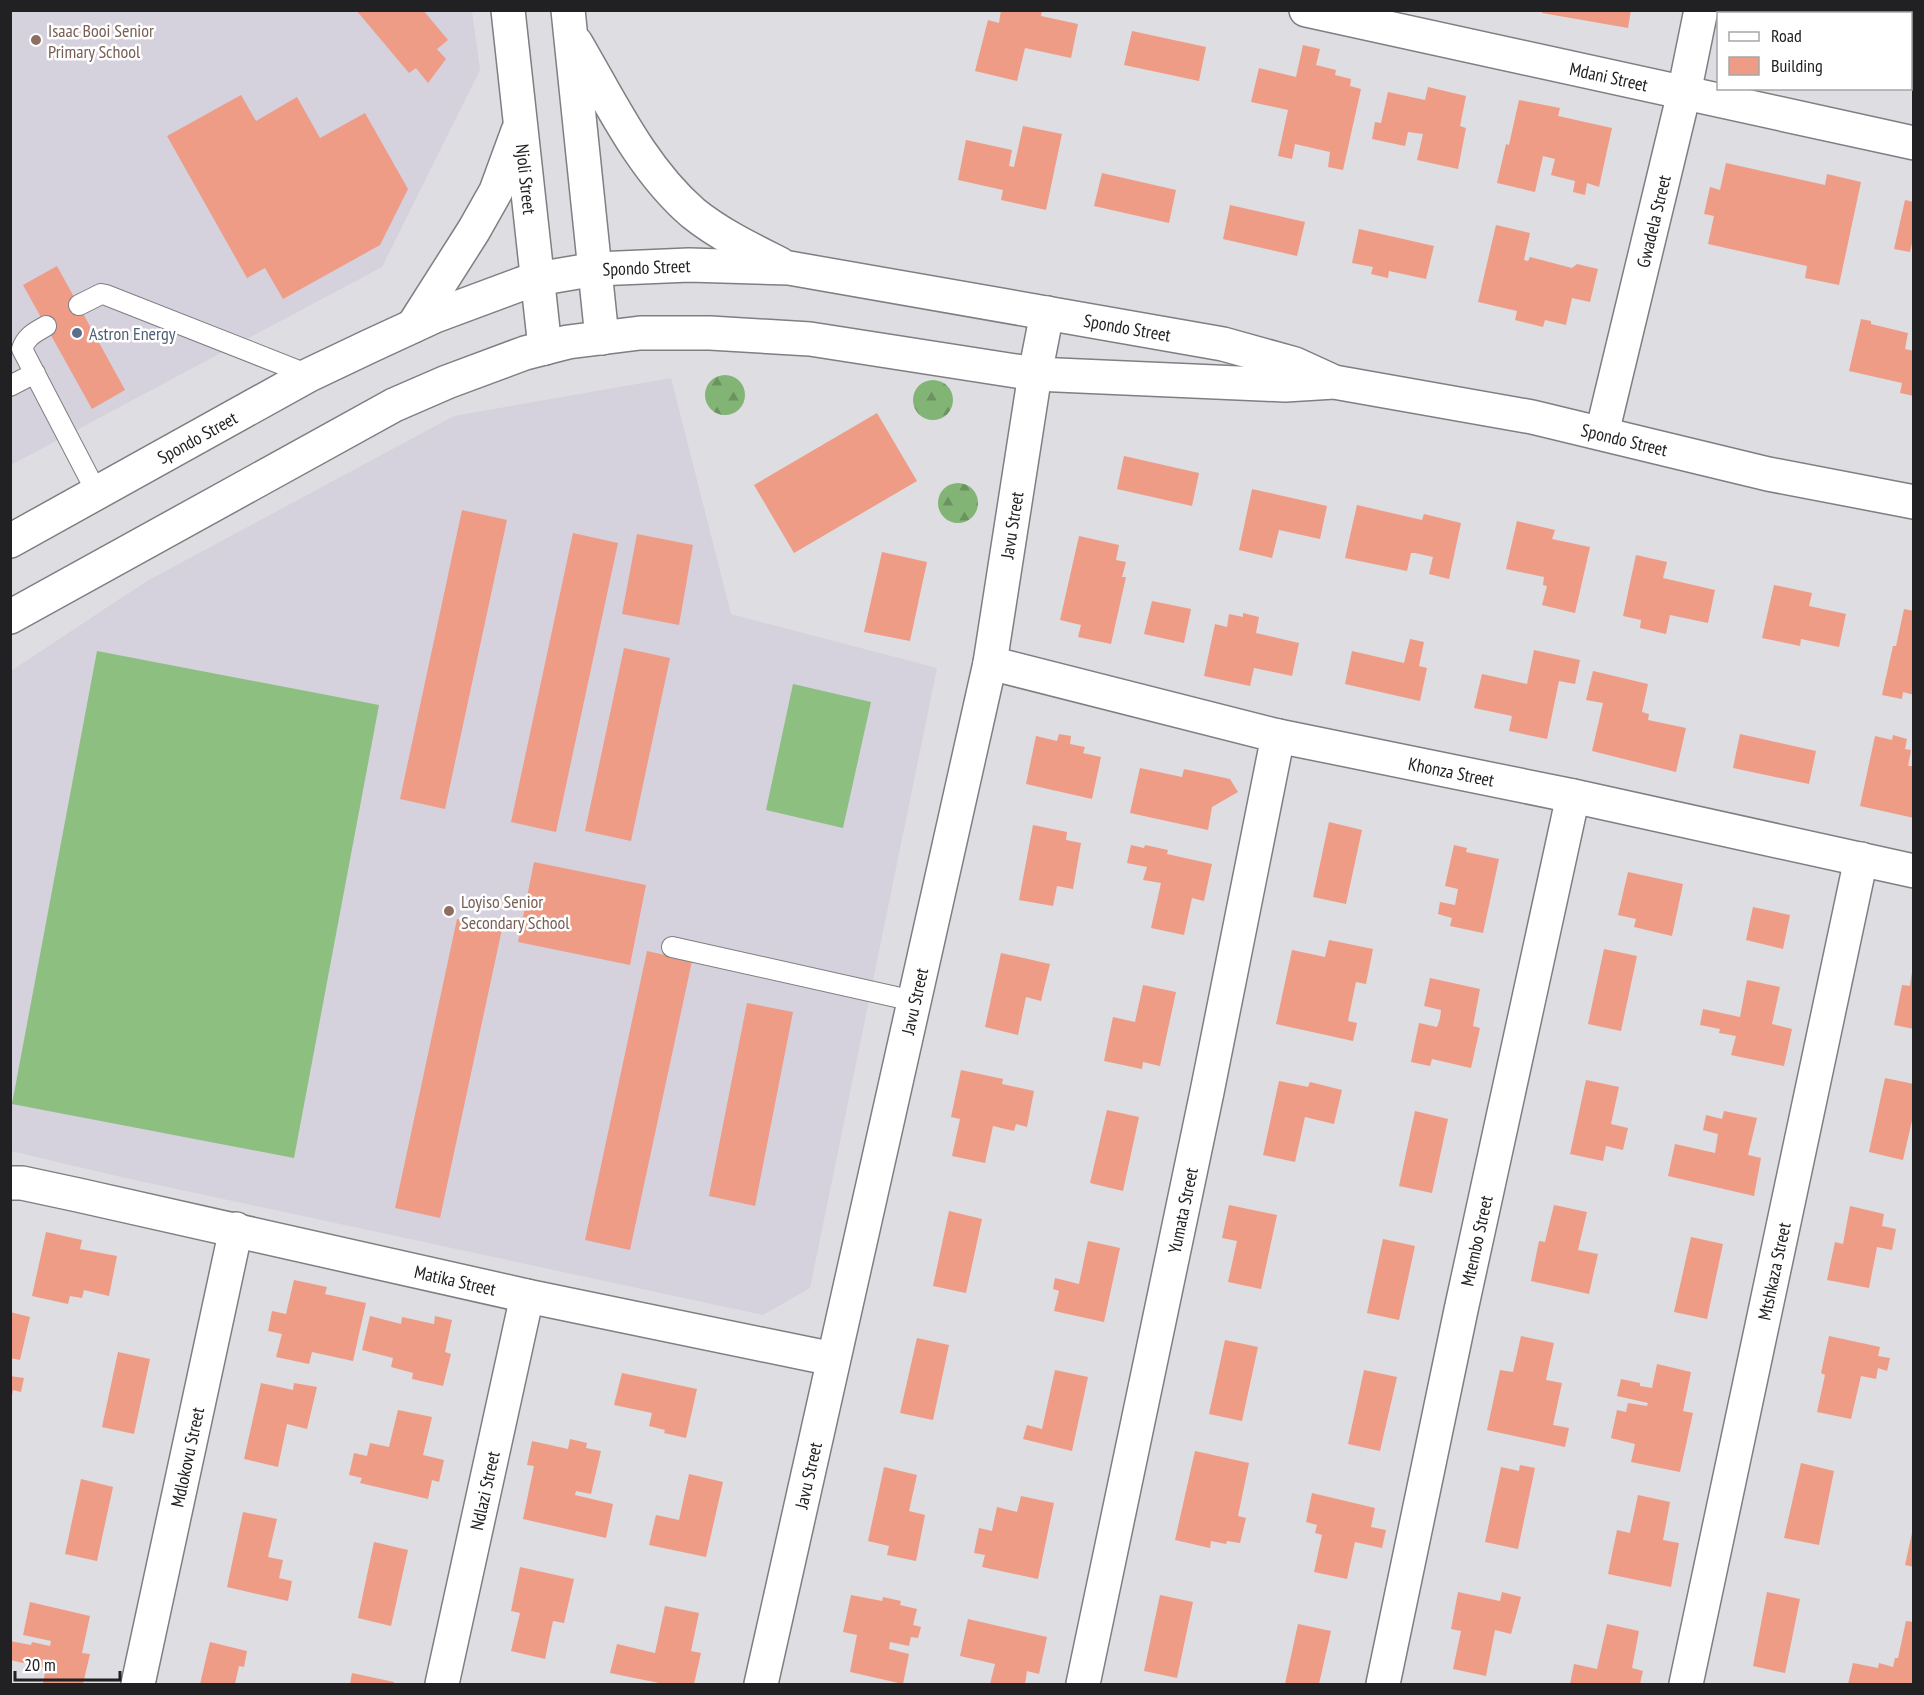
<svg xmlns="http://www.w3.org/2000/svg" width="1924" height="1695" font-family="'PT Sans Narrow',sans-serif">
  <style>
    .built { fill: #d5d1dd }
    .forest { fill: url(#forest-firs) }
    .pitch { fill: #8cbf80 }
    .building { fill: #ee9c86 }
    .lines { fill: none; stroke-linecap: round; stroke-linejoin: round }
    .service-casing { stroke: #7f7e82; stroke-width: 22 }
    .minor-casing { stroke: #7f7e82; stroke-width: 36 }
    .secondary-casing { stroke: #7f7e82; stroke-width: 36 }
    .service { stroke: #fff; stroke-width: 20 }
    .minor { stroke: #fff; stroke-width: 33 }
    .secondary { stroke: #fff; stroke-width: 33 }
    .education-dot { fill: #8d6e63; stroke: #fff; stroke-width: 2 }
    .service-dot { fill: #5c6f8a; stroke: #fff; stroke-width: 2 }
    .labels { text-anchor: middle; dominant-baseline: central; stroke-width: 5; stroke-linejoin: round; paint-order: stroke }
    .education-label { font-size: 18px; fill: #785e54; stroke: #fff; text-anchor: start }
    .street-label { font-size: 18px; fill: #212022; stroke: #fff }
    .service-label { font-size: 18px; fill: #4e5e75; stroke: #fff; text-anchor: start }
  </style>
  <defs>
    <pattern id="forest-firs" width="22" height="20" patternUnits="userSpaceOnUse" patternTransform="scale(1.5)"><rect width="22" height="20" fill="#82b575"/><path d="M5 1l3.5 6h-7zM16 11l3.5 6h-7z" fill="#6a9360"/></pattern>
  </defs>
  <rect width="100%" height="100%" fill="#dedde2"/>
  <path class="built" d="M 11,11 L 472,11 L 480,70 L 382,267 L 11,465 Z
    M 671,378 L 731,614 L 937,668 L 810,1288 L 763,1315 L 121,1177 L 11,1151 L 11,671 L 147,581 L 454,416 Z"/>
  <path class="forest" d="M705 395a20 20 0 1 1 40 0a20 20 0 1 1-40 0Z
    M913 400a20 20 0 1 1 40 0a20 20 0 1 1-40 0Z
    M938 503a20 20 0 1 1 40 0a20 20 0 1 1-40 0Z"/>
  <path class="pitch" d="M 97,651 L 379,705 L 294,1158 L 12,1104 Z
    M 793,684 L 871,702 L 843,828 L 766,810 Z"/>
  <path class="building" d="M 356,10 L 423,10 L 448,40 L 437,49 L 446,59 L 428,83 L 416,68 L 409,73 Z
    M 1001,10 L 1042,10 L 1041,16 L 1078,24 L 1071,58 L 1025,48 L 1017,81 L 975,71 L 988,20 L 999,23 Z
    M 1542,10 L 1631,10 L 1628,28 L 1542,13 Z
    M 1771,10 L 1812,10 L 1811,14 L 1770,14 Z
    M 1132,31 L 1206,47 L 1199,81 L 1124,65 Z
    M 1303,45 L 1320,49 L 1316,65 L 1336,70 L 1335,75 L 1351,79 L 1350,86 L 1361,89 L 1343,170 L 1328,167 L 1330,152 L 1295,144 L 1292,159 L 1278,156 L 1288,110 L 1251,102 L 1259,68 L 1296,77 Z
    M 1428,87 L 1466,96 L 1460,126 L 1466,128 L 1458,169 L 1417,160 L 1423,134 L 1408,132 L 1405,146 L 1372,139 L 1375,122 L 1381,123 L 1388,92 L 1425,100 Z
    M 241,95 L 256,121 L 297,97 L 320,138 L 365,113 L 408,189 L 380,245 L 283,299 L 265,268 L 247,278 L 167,136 Z
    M 1519,100 L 1560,108 L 1558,116 L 1612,128 L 1599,187 L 1587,183 L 1585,195 L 1573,192 L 1575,181 L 1551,175 L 1555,159 L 1543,156 L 1535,192 L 1497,183 L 1506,144 L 1509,145 Z
    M 1023,126 L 1062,134 L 1046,210 L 1001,200 L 1003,190 L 958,180 L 966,140 L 1012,150 L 1009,166 L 1014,167 Z
    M 1726,163 L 1825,185 L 1827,174 L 1861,182 L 1839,285 L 1805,278 L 1807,266 L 1708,244 L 1714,216 L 1704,214 L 1710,187 L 1720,190 Z
    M 1102,173 L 1176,190 L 1169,223 L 1094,206 Z
    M 1905,200 L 1914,202 L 1914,243 L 1912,243 L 1910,252 L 1894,249 Z
    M 1230,205 L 1305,222 L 1297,256 L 1223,239 Z
    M 1496,225 L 1530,233 L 1524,260 L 1528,261 L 1530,257 L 1572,268 L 1577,264 L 1598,269 L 1590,302 L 1572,298 L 1566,325 L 1545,320 L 1543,327 L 1515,320 L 1517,311 L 1478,302 Z
    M 1359,229 L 1434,246 L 1426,279 L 1389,271 L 1388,278 L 1371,274 L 1373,267 L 1352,263 Z
    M 57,266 L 125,390 L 92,409 L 23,285 Z
    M 1861,319 L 1871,321 L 1871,324 L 1908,333 L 1905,349 L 1914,351 L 1914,396 L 1900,393 L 1902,383 L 1849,371 Z
    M 877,413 L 917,481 L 794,553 L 754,485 Z
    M 1124,456 L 1199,473 L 1192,506 L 1117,489 Z
    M 1252,489 L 1327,506 L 1320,539 L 1279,530 L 1272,558 L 1239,550 Z
    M 1357,505 L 1422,520 L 1424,514 L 1461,523 L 1449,579 L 1429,574 L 1433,557 L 1415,553 L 1411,553 L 1407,571 L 1345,558 Z
    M 462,510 L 507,520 L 445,809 L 400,799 Z
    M 1517,521 L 1555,530 L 1552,539 L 1590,547 L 1575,613 L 1542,605 L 1547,586 L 1543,585 L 1544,577 L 1506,569 Z
    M 573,533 L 618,543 L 556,832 L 511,822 Z
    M 637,534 L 693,545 L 679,625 L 622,614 Z
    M 1079,536 L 1119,545 L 1116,560 L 1126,562 L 1122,577 L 1126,577 L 1111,644 L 1078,637 L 1081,625 L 1060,620 Z
    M 882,552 L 927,562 L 910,641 L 864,632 Z
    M 1636,555 L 1667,562 L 1663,578 L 1715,590 L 1708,623 L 1670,615 L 1666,634 L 1640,628 L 1641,620 L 1623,616 Z
    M 1774,585 L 1812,593 L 1809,606 L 1846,614 L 1839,647 L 1801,639 L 1800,646 L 1762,638 Z
    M 1152,601 L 1191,609 L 1184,643 L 1144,634 Z
    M 1904,609 L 1914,611 L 1914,695 L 1903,692 L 1902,699 L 1882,695 L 1893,646 L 1896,646 Z
    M 1243,613 L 1259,617 L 1256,633 L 1299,643 L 1292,676 L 1254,668 L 1250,686 L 1204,676 L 1215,624 L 1227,627 L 1229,614 L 1243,617 Z
    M 1410,639 L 1424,642 L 1419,666 L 1427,668 L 1420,701 L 1345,684 L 1352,651 L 1404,663 Z
    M 624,648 L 670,658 L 631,841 L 585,831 Z
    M 1534,650 L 1580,660 L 1575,684 L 1559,681 L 1547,739 L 1509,731 L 1512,716 L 1474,708 L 1482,674 L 1527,684 Z
    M 1593,671 L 1648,684 L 1642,712 L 1649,714 L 1648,720 L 1686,728 L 1676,772 L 1592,751 L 1603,703 L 1586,700 Z
    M 1059,734 L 1071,736 L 1070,744 L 1085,747 L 1083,753 L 1101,757 L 1092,799 L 1026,784 L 1036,736 L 1057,741 Z
    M 1740,734 L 1816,751 L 1809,784 L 1733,768 Z
    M 1893,735 L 1907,739 L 1905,749 L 1911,750 L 1908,766 L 1914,766 L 1914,818 L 1860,806 L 1875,736 L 1892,740 Z
    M 1140,768 L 1182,777 L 1184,769 L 1230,779 L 1238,792 L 1212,807 L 1208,830 L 1130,813 Z
    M 1329,822 L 1362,830 L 1346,904 L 1313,897 Z
    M 1033,825 L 1067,832 L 1066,840 L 1081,843 L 1073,889 L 1057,886 L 1053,906 L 1019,900 Z
    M 1131,845 L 1144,848 L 1145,845 L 1168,850 L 1167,854 L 1212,864 L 1204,901 L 1192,898 L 1184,935 L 1151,928 L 1161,883 L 1143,880 L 1147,867 L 1127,863 Z
    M 1454,845 L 1467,848 L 1466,852 L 1499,859 L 1483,933 L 1450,926 L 1452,918 L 1438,914 L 1440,902 L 1455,905 L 1458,889 L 1445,886 Z
    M 534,862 L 646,885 L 630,965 L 518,942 Z
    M 1628,872 L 1683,884 L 1672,936 L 1634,927 L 1636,919 L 1618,915 Z
    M 1753,907 L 1790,915 L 1783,949 L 1746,940 Z
    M 457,919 L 502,929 L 440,1218 L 395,1208 Z
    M 1329,940 L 1373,949 L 1366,984 L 1356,982 L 1348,1021 L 1357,1023 L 1353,1041 L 1276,1024 L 1292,950 L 1325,957 Z
    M 1604,949 L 1637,956 L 1621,1031 L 1588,1024 Z
    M 647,951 L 692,961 L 630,1250 L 585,1240 Z
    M 1001,953 L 1050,964 L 1041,1001 L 1026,997 L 1018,1035 L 985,1027 Z
    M 1912,972 L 1914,972 L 1914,1029 L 1894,1025 L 1902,985 L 1910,986 Z
    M 1430,978 L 1480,989 L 1473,1026 L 1480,1028 L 1471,1068 L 1432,1059 L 1430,1066 L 1411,1062 L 1419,1023 L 1437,1027 L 1440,1018 L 1441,1010 L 1424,1006 Z
    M 1747,980 L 1780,987 L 1772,1024 L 1792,1029 L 1784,1066 L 1731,1055 L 1736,1036 L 1719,1033 L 1720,1029 L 1700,1025 L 1703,1009 L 1740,1017 Z
    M 1143,985 L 1176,992 L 1160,1066 L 1143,1062 L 1142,1069 L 1104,1061 L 1113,1017 L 1135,1022 Z
    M 747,1003 L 793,1012 L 755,1206 L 709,1196 Z
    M 961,1070 L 1003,1079 L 1002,1084 L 1034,1091 L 1027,1127 L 1016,1124 L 1014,1131 L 993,1126 L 985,1163 L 952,1156 L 960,1119 L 951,1117 Z
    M 1885,1078 L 1914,1084 L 1914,1112 L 1903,1160 L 1869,1152 Z
    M 1586,1080 L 1619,1087 L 1611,1124 L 1628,1128 L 1623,1150 L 1606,1146 L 1603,1161 L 1570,1154 Z
    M 1279,1081 L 1308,1087 L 1310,1082 L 1342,1090 L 1334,1124 L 1305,1117 L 1295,1162 L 1263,1155 Z
    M 1107,1110 L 1139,1117 L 1123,1191 L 1090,1183 Z
    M 1415,1111 L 1448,1119 L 1432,1193 L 1399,1186 Z
    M 1724,1111 L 1757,1118 L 1748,1155 L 1761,1158 L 1754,1196 L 1668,1176 L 1675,1144 L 1715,1153 L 1718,1134 L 1703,1130 L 1706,1115 L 1722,1119 Z
    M 1229,1205 L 1277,1215 L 1261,1289 L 1228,1282 L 1237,1241 L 1222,1238 Z
    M 1554,1205 L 1587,1212 L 1578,1250 L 1598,1254 L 1589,1294 L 1531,1281 L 1539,1241 L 1545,1242 Z
    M 1850,1206 L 1884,1214 L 1882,1226 L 1896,1229 L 1892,1250 L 1877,1247 L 1869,1288 L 1827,1280 L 1835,1242 L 1843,1244 Z
    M 949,1211 L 982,1219 L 966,1293 L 933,1286 Z
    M 46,1232 L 82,1240 L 80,1249 L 117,1256 L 109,1296 L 84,1290 L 82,1298 L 70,1296 L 68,1304 L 32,1296 Z
    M 1691,1237 L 1723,1244 L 1707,1319 L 1674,1312 Z
    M 1383,1239 L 1415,1246 L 1399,1320 L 1367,1313 Z
    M 1088,1241 L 1120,1248 L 1104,1322 L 1054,1311 L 1059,1291 L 1053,1289 L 1055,1278 L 1079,1284 Z
    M 294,1280 L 327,1287 L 325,1294 L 366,1303 L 353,1361 L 312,1352 L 309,1364 L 276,1357 L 282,1334 L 268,1331 L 272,1311 L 286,1314 Z
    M 10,1312 L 30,1317 L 20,1360 L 10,1358 Z
    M 370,1316 L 401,1324 L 402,1317 L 434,1324 L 435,1316 L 452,1320 L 445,1352 L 451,1354 L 443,1386 L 412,1379 L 413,1373 L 391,1367 L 393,1358 L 362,1350 Z
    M 1521,1336 L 1554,1343 L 1546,1380 L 1562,1383 L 1553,1425 L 1569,1428 L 1565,1447 L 1487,1430 L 1500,1370 L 1513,1372 Z
    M 1829,1336 L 1880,1347 L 1878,1356 L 1890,1358 L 1887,1371 L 1878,1368 L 1876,1379 L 1861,1376 L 1851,1419 L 1817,1412 L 1825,1375 L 1821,1373 Z
    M 917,1338 L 949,1345 L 933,1420 L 900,1413 Z
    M 1225,1340 L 1258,1347 L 1242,1421 L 1209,1414 Z
    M 118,1352 L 150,1359 L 134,1434 L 102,1427 Z
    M 1657,1364 L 1691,1372 L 1683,1411 L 1693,1413 L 1680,1472 L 1631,1462 L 1635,1444 L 1611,1438 L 1617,1410 L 1626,1412 L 1628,1403 L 1647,1406 L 1648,1403 L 1617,1396 L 1621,1379 L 1640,1383 L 1640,1386 L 1652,1388 Z
    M 1055,1370 L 1088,1377 L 1072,1451 L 1023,1439 L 1027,1425 L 1042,1429 Z
    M 1364,1370 L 1397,1377 L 1380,1451 L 1348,1444 Z
    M 622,1373 L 697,1389 L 686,1438 L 664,1433 L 665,1430 L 649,1426 L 652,1413 L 614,1405 Z
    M 10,1376 L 24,1378 L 21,1392 L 13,1390 L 12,1396 Z
    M 261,1383 L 293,1390 L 294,1383 L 317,1387 L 307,1429 L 287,1424 L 278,1467 L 244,1459 Z
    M 398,1410 L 432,1417 L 423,1455 L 444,1460 L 439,1482 L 432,1480 L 428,1499 L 360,1483 L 362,1478 L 349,1475 L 354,1453 L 367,1456 L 370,1443 L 389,1447 Z
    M 570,1439 L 587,1443 L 586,1448 L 601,1451 L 591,1494 L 576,1491 L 575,1495 L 613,1504 L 606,1538 L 523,1519 L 534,1466 L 527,1465 L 532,1441 L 568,1449 Z
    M 1195,1451 L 1249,1463 L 1238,1516 L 1246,1518 L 1240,1543 L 1227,1541 L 1226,1544 L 1211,1541 L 1210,1548 L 1175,1540 Z
    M 1801,1463 L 1834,1471 L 1819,1545 L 1784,1538 Z
    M 1520,1465 L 1535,1468 L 1518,1549 L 1485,1542 L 1501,1467 L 1519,1471 Z
    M 884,1467 L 917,1475 L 909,1511 L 925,1515 L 916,1561 L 887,1555 L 889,1546 L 868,1541 Z
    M 689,1474 L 723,1482 L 706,1557 L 649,1545 L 656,1515 L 679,1520 Z
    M 81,1479 L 113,1487 L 97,1561 L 65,1554 Z
    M 1312,1493 L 1375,1508 L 1371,1527 L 1386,1530 L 1382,1548 L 1355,1542 L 1347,1579 L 1314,1572 L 1322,1535 L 1315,1533 L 1317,1525 L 1306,1522 Z
    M 1638,1495 L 1670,1502 L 1663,1540 L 1679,1543 L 1671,1587 L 1608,1574 L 1617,1530 L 1630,1533 Z
    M 1021,1496 L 1054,1503 L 1038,1579 L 982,1567 L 985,1555 L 974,1553 L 979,1528 L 992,1531 L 997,1507 L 1017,1512 Z
    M 243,1512 L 277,1519 L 268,1557 L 283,1560 L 279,1578 L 292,1581 L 288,1601 L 227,1587 Z
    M 1912,1533 L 1914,1533 L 1914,1567 L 1905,1565 Z
    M 374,1542 L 408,1550 L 391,1626 L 358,1618 Z
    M 520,1567 L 574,1579 L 564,1623 L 553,1621 L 545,1659 L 511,1651 L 520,1613 L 511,1611 Z
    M 1458,1592 L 1500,1601 L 1502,1592 L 1521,1597 L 1511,1634 L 1495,1630 L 1486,1676 L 1453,1669 L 1461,1631 L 1451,1629 Z
    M 1767,1592 L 1800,1599 L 1785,1673 L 1753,1666 Z
    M 851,1595 L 882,1601 L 883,1597 L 901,1601 L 900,1605 L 917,1609 L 913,1625 L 921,1627 L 918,1638 L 911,1637 L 909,1646 L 890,1642 L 889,1649 L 909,1654 L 903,1684 L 850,1672 L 857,1635 L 843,1632 Z
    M 1160,1595 L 1193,1602 L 1177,1678 L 1144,1671 Z
    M 30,1602 L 90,1616 L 82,1653 L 90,1654 L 83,1684 L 43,1683 L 46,1668 L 10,1660 L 10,1641 L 31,1645 L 32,1642 L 50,1646 L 51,1641 L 23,1635 Z
    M 665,1606 L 699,1613 L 691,1651 L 701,1653 L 694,1684 L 664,1684 L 610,1673 L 617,1644 L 655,1653 Z
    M 968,1619 L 1047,1637 L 1039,1674 L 1027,1671 L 1025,1684 L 990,1684 L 995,1664 L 960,1656 Z
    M 1906,1621 L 1914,1622 L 1914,1684 L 1848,1684 L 1853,1663 L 1878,1668 L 1879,1663 L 1893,1667 L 1895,1658 L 1898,1658 Z
    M 1298,1624 L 1331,1631 L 1319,1684 L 1285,1684 Z
    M 1607,1624 L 1639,1631 L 1632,1668 L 1643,1671 L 1640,1684 L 1570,1684 L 1574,1664 L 1597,1669 Z
    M 210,1642 L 247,1651 L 244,1667 L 239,1666 L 235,1684 L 200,1684 Z
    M 352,1673 L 394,1682 L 394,1684 L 350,1684 Z"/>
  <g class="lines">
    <defs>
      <path id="service" d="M 79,305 L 101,294 L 106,295 L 309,375
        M 46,326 C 36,332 26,336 22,349 L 97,493
        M 10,386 L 35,373
        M 672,947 L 914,1001"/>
      <g id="minor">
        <path id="s1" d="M 1306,10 L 1914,143"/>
        <path id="s2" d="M 1602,433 L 1684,93 L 1701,10"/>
        <path id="s3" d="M 990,663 L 1278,736 L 1573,796 L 1914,871"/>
        <path id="s4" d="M 10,1183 L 22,1183 L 78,1195 L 527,1296 L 833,1359"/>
        <path id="s5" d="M 138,1684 L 236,1229"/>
        <path id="s6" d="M 442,1684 L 527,1296"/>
        <path id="s7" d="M 761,1684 L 990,663 L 1035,374 L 1047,313"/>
        <path id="s8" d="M 1083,1684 L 1207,1092 L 1278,736"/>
        <path id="s9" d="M 1383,1684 L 1461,1310 L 1573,796"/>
        <path id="s10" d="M 1686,1684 L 1861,859"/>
      </g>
      <g id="secondary">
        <path id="s11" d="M 508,10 L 545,348"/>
        <path d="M 568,10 L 602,338"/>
        <path d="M 576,43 C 610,101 641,168 693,213 C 719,234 750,249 780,264"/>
        <path d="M 413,326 L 474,230 L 496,191 L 518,131"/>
        <path id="s12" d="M 10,541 L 309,375 L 370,346 L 435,316 L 521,284 L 537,279 L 596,269 L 689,265 L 789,268 L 1223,344 L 1295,364 L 1330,380"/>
        <path id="s13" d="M 10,617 L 394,405 L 447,382 L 525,353 L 568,342 L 640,333 L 710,333 L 810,339 L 1035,374 L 1285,385 L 1334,382 L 1532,417 L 1768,474 L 1914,502"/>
      </g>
    </defs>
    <use href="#service" class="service-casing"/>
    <use href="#minor" class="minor-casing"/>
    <use href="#secondary" class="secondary-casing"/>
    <use href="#service" class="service"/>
    <use href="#minor" class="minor"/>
    <use href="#secondary" class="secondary"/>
  </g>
  <g class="education-dot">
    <circle cx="36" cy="40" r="6"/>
    <circle cx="449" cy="911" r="6"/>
  </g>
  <circle class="service-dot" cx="77" cy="333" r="6"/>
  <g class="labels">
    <g class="education-label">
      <text x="48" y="30">Isaac Booi Senior<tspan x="48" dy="21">Primary School</tspan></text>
      <text x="461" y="901">Loyiso Senior<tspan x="461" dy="21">Secondary School</tspan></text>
    </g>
    <g class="street-label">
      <text stroke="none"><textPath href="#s1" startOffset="310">Mdani Street</textPath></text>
      <text stroke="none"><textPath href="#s11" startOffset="170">Njoli Street</textPath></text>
      <text stroke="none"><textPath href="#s2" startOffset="218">Gwadela Street</textPath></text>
      <text stroke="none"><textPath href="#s12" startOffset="700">Spondo Street</textPath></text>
      <text stroke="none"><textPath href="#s12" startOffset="1186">Spondo Street</textPath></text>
      <text stroke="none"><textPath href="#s12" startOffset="214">Spondo Street</textPath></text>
      <text stroke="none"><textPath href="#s13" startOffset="1690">Spondo Street</textPath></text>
      <text stroke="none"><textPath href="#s7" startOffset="1186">Javu Street</textPath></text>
      <text stroke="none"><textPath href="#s3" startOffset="474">Khonza Street</textPath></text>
      <text stroke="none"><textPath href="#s7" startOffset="700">Javu Street</textPath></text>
      <text stroke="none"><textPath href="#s8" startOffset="484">Yumata Street</textPath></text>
      <text stroke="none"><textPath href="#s9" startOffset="453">Mtembo Street</textPath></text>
      <text stroke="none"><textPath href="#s10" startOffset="422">Mtshkaza Street</textPath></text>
      <text stroke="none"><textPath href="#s4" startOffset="456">Matika Street</textPath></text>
      <text stroke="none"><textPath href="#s5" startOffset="232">Mdlokovu Street</textPath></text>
      <text stroke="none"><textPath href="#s7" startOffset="214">Javu Street</textPath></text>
      <text stroke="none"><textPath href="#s6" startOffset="198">Ndlazi Street</textPath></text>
    </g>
    <g class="service-label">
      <text x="89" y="333">Astron Energy</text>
    </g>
  </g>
  <rect width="1924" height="1695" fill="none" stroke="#212022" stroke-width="24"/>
  <rect x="1717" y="12" width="195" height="78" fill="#ffffff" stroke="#a6a6a7" stroke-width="1.5"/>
  <rect x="1729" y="32" width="30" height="9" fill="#ffffff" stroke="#a6a6a7" stroke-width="1.5"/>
  <text x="1771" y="42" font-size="18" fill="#212022">Road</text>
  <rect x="1729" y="57" width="30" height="18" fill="#ee9c86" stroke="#a6a6a7" stroke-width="1.5"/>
  <text x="1771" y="72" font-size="18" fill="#212022">Building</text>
  <path d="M15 1671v9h105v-9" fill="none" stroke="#212022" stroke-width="3"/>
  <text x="24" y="1671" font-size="18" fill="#212022" stroke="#ffffff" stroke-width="4.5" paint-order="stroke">20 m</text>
</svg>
